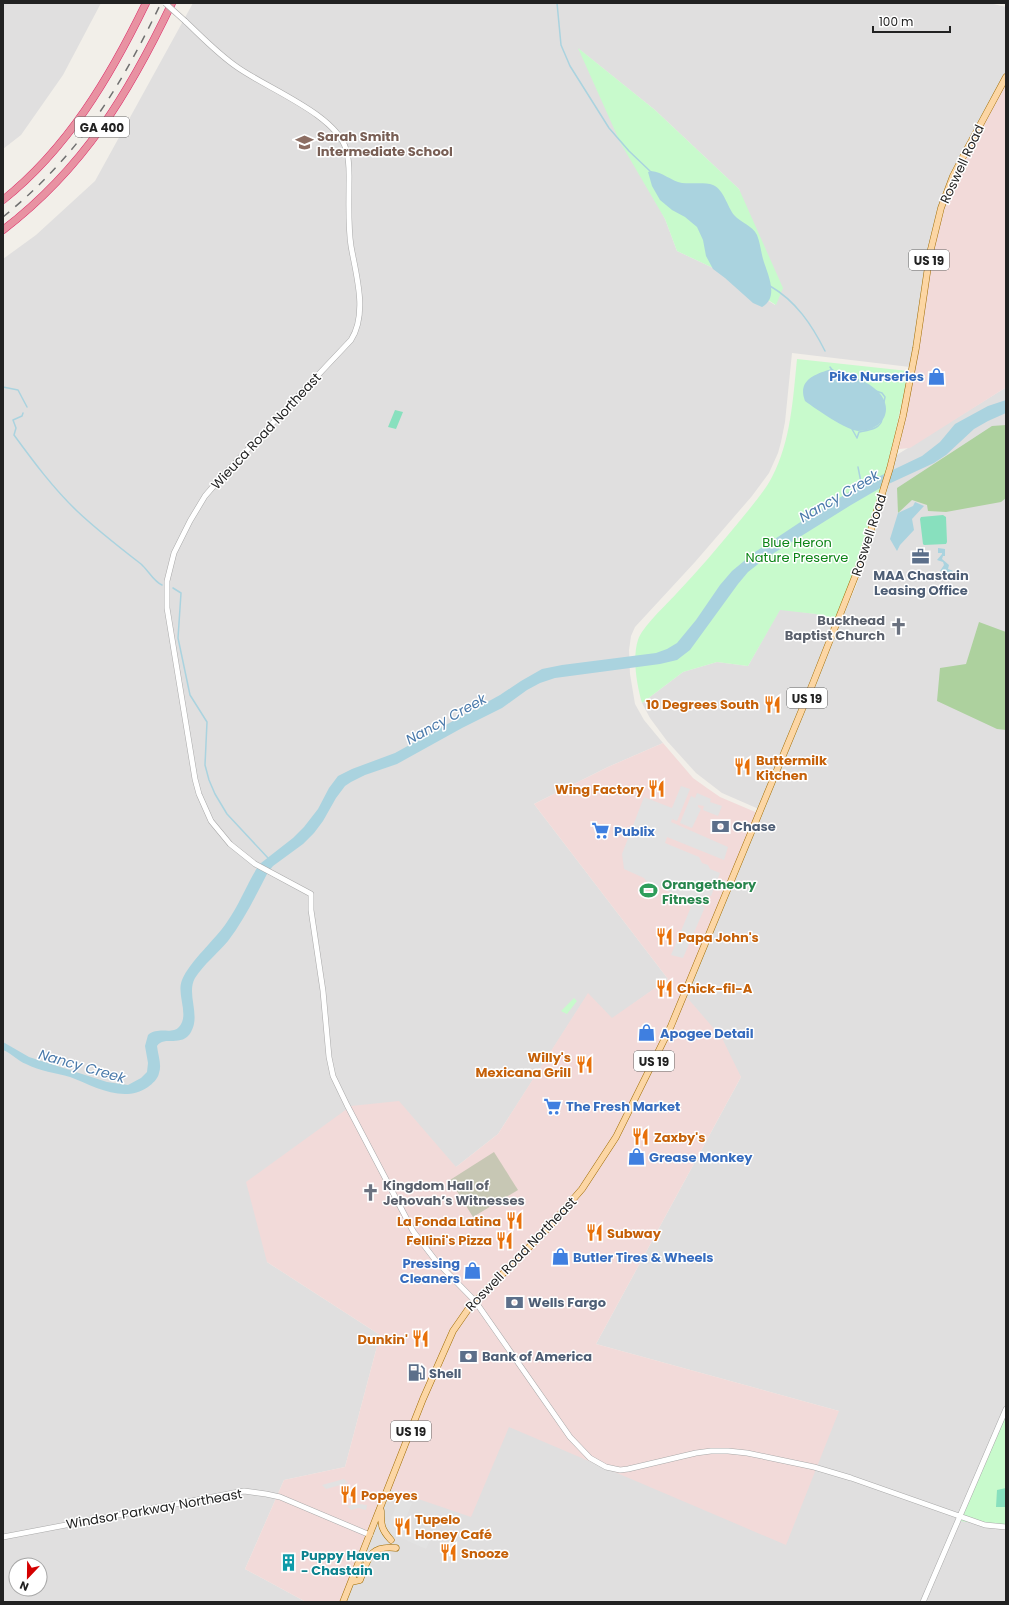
<svg xmlns="http://www.w3.org/2000/svg" width="1009" height="1605" font-family="Poppins,sans-serif">
  <style>
    .residential { fill: #e0dfdf; fill-rule: evenodd }
    .commercial { fill: #f2dad9 }
    .construction { fill: #c7c7b4 }
    .forest { fill: #add19e }
    .park { fill: #c8facc }
    .pitch { fill: #88e0be }
    .parking { fill: #e2e2e2 }
    .water { fill: #aad3df }
    .lines { fill: none; stroke-linecap: round; stroke-linejoin: round }
    .stream { stroke: #aad3df; stroke-width: 1.5 }
    .minor-casing { stroke: #a9a9a9; stroke-width: 6 }
    .major-casing { stroke: #a06b00; stroke-width: 7 }
    .highway-casing { stroke: #dc2a67; stroke-width: 8 }
    .minor { stroke: #fff; stroke-width: 5 }
    .major { stroke: #fcd6a4; stroke-width: 6 }
    .highway { stroke: #e892a2; stroke-width: 7 }
    .rail { stroke: #707070; stroke-width: 1.5; stroke-dasharray: 8 8; stroke-linecap: butt }
    .minor-bridge-casing { stroke: #a9a9a9; stroke-width: 6; stroke-linecap: butt }
    .minor-bridge { stroke: #fff; stroke-width: 5 }
    .labels { text-anchor: middle; dominant-baseline: central; stroke-width: 3; stroke-linejoin: round; paint-order: stroke }
    .shield { fill: #fff; stroke: #646464; stroke-width: 1 }
    .shield-label { font-size: 12px; font-weight: bold; fill: #222 }
    .education-label { font-size: 13px; font-weight: bold; fill: #785e54; stroke: #fff; text-anchor: start }
    .street-label { font-size: 13px; fill: #222; stroke: #fff }
    .shop-label { font-size: 13px; font-weight: bold; fill: #366cbe; stroke: #fff; text-anchor: start }
    .park-label { font-size: 13px; fill: #0c8416; stroke: #fff }
    .service-label { font-size: 13px; font-weight: bold; fill: #4e5e75; stroke: #fff; text-anchor: start }
    .worship-label { font-size: 13px; font-weight: bold; fill: #5b616d; stroke: #fff; text-anchor: end }
    .food-label { font-size: 13px; font-weight: bold; fill: #c56008; stroke: #fff; text-anchor: start }
    .leisure-label { font-size: 13px; font-weight: bold; fill: #27864d; stroke: #fff; text-anchor: start }
    .culture-label { font-size: 13px; font-weight: bold; fill: #0d838f; stroke: #fff; text-anchor: start }
    .water-label { font-size: 14px; font-style: italic; fill: #4a7aab; stroke: #fff }
  </style>
  <rect width="100%" height="100%" fill="#f2efe9"/>
  <path class="residential" d="M 3,3 L 101,3 L 63,75 L 21,135 L 3,149 Z
    M 193,3 L 989,3 L 1006,7 L 1006,77 L 947,200 L 931,256 L 910,367 L 792,353 L 785,422 L 781,442 L 778,453 L 769,473 L 752,496 L 695,562 L 635,627 L 631,636 L 629,650 L 630,674 L 635,704 L 644,720 L 663,743 L 608,767 L 534,804 L 668,979 L 612,1019 L 588,994 L 498,1134 L 456,1167 L 267,1262 L 380,1335 L 345,1467 L 284,1480 L 245,1569 L 306,1602 L 3,1602 L 3,259 L 36,235 L 95,181 ZM 579,49 L 655,110 L 739,189 L 775,305 L 726,274 L 677,251 L 665,219 ZM 16,1565 L 40,1565 L 40,1589 L 16,1589 Z
    M 1006,385 L 1006,1602 L 343,1602 L 389,1488 L 509,1426 L 595,1462 L 839,1411 L 596,1344 L 741,1077 L 684,995 L 761,810 L 722,793 L 696,773 L 667,741 L 650,718 L 642,703 L 683,672 L 717,662 L 748,666 L 780,609 L 816,614 L 839,625 L 856,586 L 874,534 L 885,498 L 895,456 L 1005,388 Z"/>
  <path class="commercial" d="M 1006,77 L 1005,388 L 910,448 L 899,449 L 919,347 L 931,256 L 947,200 L 966,152 Z
    M 663,743 L 693,778 L 707,788 L 720,797 L 760,814 L 684,994 L 722,1038 L 741,1077 L 596,1344 L 839,1411 L 786,1545 L 509,1427 L 471,1517 L 389,1489 L 343,1602 L 306,1602 L 245,1569 L 284,1480 L 345,1467 L 380,1335 L 267,1262 L 246,1182 L 351,1106 L 399,1101 L 456,1167 L 498,1134 L 588,993 L 612,1018 L 668,979 L 534,804 L 608,767 Z"/>
  <path class="construction" d="M 494,1152 L 518,1190 L 473,1217 L 450,1180 Z"/>
  <path class="forest" d="M 1006,425 L 1006,498 L 1001,502 L 946,512 L 928,511 L 927,505 L 912,500 L 898,513 L 897,488 L 992,426 Z
    M 979,622 L 1006,632 L 1006,730 L 997,729 L 937,701 L 940,668 L 966,664 Z"/>
  <path class="park" d="M 578,48 L 655,110 L 739,189 L 783,288 L 776,305 L 726,274 L 677,251 L 665,219 L 620,142 Z
    M 797,359 L 908,371 C 896,435 880,499 859,560 C 852,581 842,602 834,623 L 816,614 L 780,610 L 748,666 L 717,662 L 683,672 L 642,703 C 637,686 632,658 638,640 C 642,627 666,605 676,594 C 698,571 718,547 738,523 C 750,508 763,494 772,477 C 791,441 793,398 797,359 Z
    M 574,998 L 577,1001 L 567,1014 L 561,1011 Z
    M 1006,1414 L 1006,1528 L 960,1521 Z"/>
  <path class="pitch" d="M 395,410 L 403,412 L 396,429 L 388,427 Z
    M 943,515 L 946,517 L 947,542 L 946,544 L 924,545 L 923,544 L 920,519 L 921,517 Z
    M 1006,1488 L 1006,1507 L 996,1507 L 997,1490 Z"/>
  <path class="parking" d="M 681,786 L 690,789 L 677,821 L 672,819 L 671,822 L 728,847 L 724,860 L 667,837 L 665,843 L 699,857 L 702,863 L 708,865 L 710,869 L 720,873 L 711,896 L 706,895 L 702,906 L 705,907 L 683,958 L 671,955 L 693,902 L 647,882 L 644,878 L 624,869 L 622,854 L 644,797 L 672,808 Z
    M 697,793 L 711,799 L 710,802 L 722,806 L 718,816 L 703,810 L 704,806 L 698,805 L 698,807 L 701,809 L 692,828 L 680,823 L 691,796 L 695,798 Z
    M 344,1479 L 348,1483 L 326,1489 L 322,1485 Z
    M 399,1498 L 412,1503 L 403,1525 L 432,1536 L 426,1549 L 399,1537 L 400,1534 L 399,1533 L 397,1537 L 391,1533 L 389,1524 Z
    M 359,1504 L 367,1505 L 366,1510 L 358,1508 L 351,1510 L 347,1506 Z"/>
  <path class="water" d="M 651,171 C 663,172 671,181 682,183 C 691,184 706,182 713,185 C 724,190 727,206 734,215 C 741,223 752,225 757,235 C 760,242 761,252 763,259 C 767,273 780,297 762,307 L 753,303 L 725,278 L 713,269 L 706,256 L 703,240 L 697,227 L 685,217 L 672,210 L 660,200 L 652,186 L 648,172 Z
    M 832,369 C 846,375 862,378 874,388 C 896,405 886,431 858,431 C 846,430 816,409 805,401 C 797,380 815,374 832,369 Z
    M 1006,400 L 1006,413 L 988,421 L 974,429 L 946,455 L 934,463 L 882,487 L 851,505 L 766,558 L 748,572 L 738,584 L 690,650 L 677,660 L 660,664 L 555,678 L 540,683 L 527,690 L 502,708 L 462,728 L 397,764 L 365,775 L 351,782 L 345,786 L 336,798 L 323,821 L 314,833 L 303,844 L 273,866 L 268,872 C 256,895 244,920 228,941 C 217,954 204,964 195,978 C 186,994 201,1015 191,1032 C 182,1048 164,1035 157,1046 C 158,1055 162,1065 159,1073 C 158,1079 152,1084 148,1087 C 123,1104 94,1086 70,1077 C 56,1073 40,1071 26,1064 C 18,1061 11,1053 3,1050 L 3,1042 L 29,1057 L 107,1082 L 128,1085 L 141,1078 L 147,1072 L 148,1063 L 145,1046 L 148,1035 C 159,1026 172,1035 179,1027 C 190,1015 176,995 182,980 C 190,961 215,940 227,922 C 239,905 246,886 257,868 L 261,863 L 293,838 L 304,827 L 318,809 L 329,788 L 338,776 L 352,769 L 395,753 L 500,695 L 521,681 L 542,669 L 562,665 L 656,653 L 667,649 L 677,643 L 696,620 L 720,585 L 732,571 L 755,552 L 805,519 L 849,492 L 878,477 L 922,456 L 940,442 L 955,424 L 988,406 Z
    M 915,502 L 924,506 L 912,519 L 914,530 L 900,545 L 897,551 L 890,539 L 898,513 L 913,506 Z
    M 938,548 L 945,549 L 945,556 L 943,556 L 942,559 L 949,565 L 948,569 L 953,571 L 950,577 L 946,576 L 946,573 L 940,571 L 944,565 L 943,562 L 937,560 L 942,554 L 942,553 L 938,553 Z"/>
  <g class="lines">
    <path class="stream" d="M 557,3 L 561,45 L 570,66 L 609,128 L 629,151 L 651,172
      M 770,286 C 796,301 812,325 825,351
      M 830,367 L 833,371
      M 3,387 L 18,390 L 27,407
      M 876,391 L 882,393 L 885,397 L 884,402
      M 23,413 L 22,416 L 13,420 L 16,428 L 14,435 C 33,461 53,488 77,511 C 97,530 119,547 141,564 C 148,570 154,582 162,585
      M 852,429 L 857,438
      M 857,438 L 859,432 C 868,430 881,429 882,419
      M 858,467 L 862,487
      M 173,588 L 181,593 L 178,638 L 190,695 L 207,722 L 205,765 L 209,780 L 215,794 L 227,814 L 268,858"/>
    <defs>
      <path id="minor" d="M 185,21 C 202,37 218,54 237,67 C 268,89 335,114 346,149 C 350,161 349,173 349,185 C 349,206 348,226 351,246 C 356,275 368,313 351,340 L 218,481 L 205,496 L 190,521 L 174,553 L 167,581 L 167,608 L 195,779 L 199,794 L 211,821 L 230,844 L 255,864 L 311,894 L 311,910 L 323,991 L 329,1057 L 333,1076 L 347,1105 L 413,1231 L 436,1261 L 475,1301 L 570,1437 L 590,1458 L 606,1467 L 620,1470 L 628,1469 L 696,1453 L 711,1451 L 728,1451 L 747,1453 L 814,1467 L 851,1478 L 985,1525 L 1006,1527
        M 3,1537 L 244,1491 L 266,1494 L 280,1497 L 370,1535
        M 923,1602 L 1006,1409"/>
      <path id="major" d="M 381,1511 C 381,1525 381,1529 391,1540
        M 351,1582 L 360,1580 C 368,1559 369,1545 396,1548
        M 343,1602 L 423,1399 L 453,1331 L 469,1308 L 549,1227 L 582,1189 L 616,1137 L 671,1026 L 813,683 L 862,559 L 890,468 L 903,416 L 916,348 L 930,253 L 941,208 L 953,176 L 965,153 L 1006,77"/>
      <path id="highway" d="M 3,200 C 68,148 110,77 146,3
        M 3,230 C 84,168 129,93 172,3"/>
    </defs>
    <use href="#minor" class="minor-casing"/>
    <use href="#major" class="major-casing"/>
    <use href="#highway" class="highway-casing"/>
    <use href="#minor" class="minor"/>
    <use href="#major" class="major"/>
    <use href="#highway" class="highway"/>
    <path class="rail" d="M 3,217 C 79,155 119,90 161,3"/>
    <defs>
      <path id="minor-bridge" d="M 165,3 L 185,21"/>
    </defs>
    <use href="#minor-bridge" class="minor-bridge-casing"/>
    <use href="#minor-bridge" class="minor-bridge"/>
  </g>
  <defs>
    <symbol id="school-bare" viewBox="-9 -9 18 18"><path d="M0-5L7-2L0 1L-7-2ZM-4 1L0 2.5L4 1V4Q0 6-4 4Z" fill="#8d6e63" stroke="#fff" stroke-width="2.5" paint-order="stroke"/></symbol>
    <symbol id="shop-bare" viewBox="-9 -9 18 18"><path d="M-5-2.5h2.3a2.7 3.5 0 0 1 5.4 0H5L5.5 6h-11ZM-1.5-2.5h3a1.5 2.3 0 0 0-3 0Z" fill="#3f7fe0" stroke="#fff" stroke-width="2.5" paint-order="stroke"/></symbol>
    <symbol id="office-bare" viewBox="-9 -9 18 18"><path d="M-6-3h4V-5.5h4V-3h4V5H-6ZM-1-4.5V-3h2v-1.5ZM-6 0V1H6V0Z" fill="#5c6f8a" stroke="#fff" stroke-width="2.5" paint-order="stroke"/></symbol>
    <symbol id="church-bare" viewBox="-9 -9 18 18"><path d="M-1.2-6h2.4v3.5h3.3v2.4h-3.3V6h-2.4V-.1h-3.3v-2.4h3.3Z" fill="#6b7280" stroke="#fff" stroke-width="2.5" paint-order="stroke"/></symbol>
    <symbol id="restaurant-bare" viewBox="-9 -9 18 18"><path d="M-5-6h1v4h1v-4h1v4h1v-4h1v5L-1.5 .5V6h-2V.5L-5-1ZM5-6V6H3V1.5H1.5Q1.5-4 5-6Z" fill="#e8710a" stroke="#fff" stroke-width="2.5" paint-order="stroke"/></symbol>
    <symbol id="bank-bare" viewBox="-9 -9 18 18"><path d="M-6-4H6V4H-6ZM0-2.3a2.3 2.3 0 1 0 0 4.6a2.3 2.3 0 1 0 0-4.6Z" fill="#5c6f8a" stroke="#fff" stroke-width="2.5" paint-order="stroke"/></symbol>
    <symbol id="supermarket-bare" viewBox="-9 -9 18 18"><path d="M-6-5.5h2.5l.6 2H6L4.5 2H-2.5L-4.4-4H-6ZM-1.5 3.2a1.3 1.3 0 1 0 .1 0ZM3 3.2a1.3 1.3 0 1 0 .1 0Z" fill="#3f7fe0" stroke="#fff" stroke-width="2.5" paint-order="stroke"/></symbol>
    <symbol id="stadium-bare" viewBox="-9 -9 18 18"><path d="M0-5a6.5 5 0 1 0 0 10a6.5 5 0 1 0 0-10ZM-3.5-1.8h7v3.6h-7Z" fill="#2e9e5b" stroke="#fff" stroke-width="2.5" paint-order="stroke"/></symbol>
    <symbol id="fuel-bare" viewBox="-9 -9 18 18"><path d="M-5.5-6h7V0h2V4h1.3V-2.5L3-4.5l.8-.8L6-3V5H2.5V1h-1V6h-7ZM-4.2-4.7v3.2H.2V-4.7Z" fill="#5c6f8a" stroke="#fff" stroke-width="2.5" paint-order="stroke"/></symbol>
    <symbol id="building-bare" viewBox="-9 -9 18 18"><path d="M-4-6H4V6H1V3H-1V6H-4ZM-2.5-4.3h1.7v1.8h-1.7ZM.8-4.3h1.7v1.8H.8ZM-2.5-1h1.7V.8h-1.7ZM.8-1h1.7V.8H.8Z" fill="#0f9aa8" stroke="#fff" stroke-width="2.5" paint-order="stroke"/></symbol>
  </defs>
  <g fill-rule="evenodd">
    <use href="#school-bare" x="292" y="130" width="25" height="25"/>
    <use href="#shop-bare" x="924" y="364" width="25" height="25"/>
    <use href="#office-bare" x="908" y="544" width="25" height="25"/>
    <use href="#church-bare" x="886" y="614" width="25" height="25"/>
    <use href="#restaurant-bare" x="760" y="692" width="25" height="25"/>
    <use href="#restaurant-bare" x="730" y="754" width="25" height="25"/>
    <use href="#restaurant-bare" x="644" y="776" width="25" height="25"/>
    <use href="#bank-bare" x="708" y="814" width="25" height="25"/>
    <use href="#supermarket-bare" x="588" y="818" width="25" height="25"/>
    <use href="#stadium-bare" x="636" y="878" width="25" height="25"/>
    <use href="#restaurant-bare" x="652" y="924" width="25" height="25"/>
    <use href="#restaurant-bare" x="652" y="976" width="25" height="25"/>
    <use href="#shop-bare" x="634" y="1020" width="25" height="25"/>
    <use href="#restaurant-bare" x="572" y="1052" width="25" height="25"/>
    <use href="#supermarket-bare" x="540" y="1094" width="25" height="25"/>
    <use href="#restaurant-bare" x="628" y="1124" width="25" height="25"/>
    <use href="#shop-bare" x="624" y="1144" width="25" height="25"/>
    <use href="#church-bare" x="358" y="1180" width="25" height="25"/>
    <use href="#restaurant-bare" x="502" y="1208" width="25" height="25"/>
    <use href="#restaurant-bare" x="582" y="1220" width="25" height="25"/>
    <use href="#restaurant-bare" x="492" y="1228" width="25" height="25"/>
    <use href="#shop-bare" x="548" y="1244" width="25" height="25"/>
    <use href="#shop-bare" x="460" y="1258" width="25" height="25"/>
    <use href="#bank-bare" x="502" y="1290" width="25" height="25"/>
    <use href="#restaurant-bare" x="408" y="1326" width="25" height="25"/>
    <use href="#bank-bare" x="456" y="1344" width="25" height="25"/>
    <use href="#fuel-bare" x="404" y="1360" width="25" height="25"/>
    <use href="#restaurant-bare" x="336" y="1482" width="25" height="25"/>
    <use href="#restaurant-bare" x="390" y="1514" width="25" height="25"/>
    <use href="#restaurant-bare" x="436" y="1540" width="25" height="25"/>
    <use href="#building-bare" x="276" y="1550" width="25" height="25"/>
  </g>
  <g class="labels">
    <g class="shield">
      <rect x="75" y="117" width="54" height="20" rx="3"/>
      <rect x="909" y="250" width="40" height="20" rx="3"/>
      <rect x="787" y="688" width="40" height="20" rx="3"/>
      <rect x="634" y="1051" width="40" height="20" rx="3"/>
      <rect x="391" y="1421" width="40" height="20" rx="3"/>
    </g>
    <g class="shield-label">
      <text x="102" y="127">GA 400</text>
      <text x="929" y="260">US 19</text>
      <text x="807" y="698">US 19</text>
      <text x="654" y="1061">US 19</text>
      <text x="411" y="1431">US 19</text>
    </g>
    <g class="education-label">
      <text x="317" y="136">Sarah Smith<tspan x="317" dy="15">Intermediate School</tspan></text>
    </g>
    <g class="street-label">
      <text transform="translate(962 164) rotate(-65)">Roswell Road</text>
      <text transform="translate(266 431) rotate(-47)">Wieuca Road Northeast</text>
      <text transform="translate(869 535) rotate(-72)">Roswell Road</text>
      <text transform="translate(521 1254) rotate(-46)">Roswell Road Northeast</text>
      <text transform="translate(154 1509) rotate(-10)">Windsor Parkway Northeast</text>
    </g>
    <g class="shop-label">
      <text x="924" y="376" text-anchor="end">Pike Nurseries</text>
      <text x="614" y="831">Publix</text>
      <text x="660" y="1033">Apogee Detail</text>
      <text x="566" y="1106">The Fresh Market</text>
      <text x="649" y="1157">Grease Monkey</text>
      <text x="573" y="1257">Butler Tires &amp; Wheels</text>
      <text x="460" y="1263" text-anchor="end">Pressing<tspan x="460" dy="15">Cleaners</tspan></text>
    </g>
    <g class="park-label">
      <text x="797" y="542">Blue Heron<tspan x="797" dy="15">Nature Preserve</tspan></text>
    </g>
    <g class="service-label">
      <text x="921" y="575" text-anchor="middle">MAA Chastain<tspan x="921" dy="15">Leasing Office</tspan></text>
      <text x="733" y="826">Chase</text>
      <text x="528" y="1302">Wells Fargo</text>
      <text x="482" y="1356">Bank of America</text>
      <text x="429" y="1373">Shell</text>
    </g>
    <g class="worship-label">
      <text x="885" y="620">Buckhead<tspan x="885" dy="15">Baptist Church</tspan></text>
      <text x="383" y="1185" text-anchor="start">Kingdom Hall of<tspan x="383" dy="15">Jehovah’s Witnesses</tspan></text>
    </g>
    <g class="food-label">
      <text x="759" y="704" text-anchor="end">10 Degrees South</text>
      <text x="756" y="760">Buttermilk<tspan x="756" dy="15">Kitchen</tspan></text>
      <text x="644" y="789" text-anchor="end">Wing Factory</text>
      <text x="678" y="937">Papa John's</text>
      <text x="677" y="988">Chick-fil-A</text>
      <text x="571" y="1057" text-anchor="end">Willy's<tspan x="571" dy="15">Mexicana Grill</tspan></text>
      <text x="654" y="1137">Zaxby's</text>
      <text x="501" y="1221" text-anchor="end">La Fonda Latina</text>
      <text x="607" y="1233">Subway</text>
      <text x="492" y="1240" text-anchor="end">Fellini's Pizza</text>
      <text x="408" y="1339" text-anchor="end">Dunkin'</text>
      <text x="361" y="1495">Popeyes</text>
      <text x="415" y="1519">Tupelo<tspan x="415" dy="15">Honey Café</tspan></text>
      <text x="461" y="1553">Snooze</text>
    </g>
    <g class="leisure-label">
      <text x="662" y="884">Orangetheory<tspan x="662" dy="15">Fitness</tspan></text>
    </g>
    <g class="culture-label">
      <text x="301" y="1555">Puppy Haven<tspan x="301" dy="15">- Chastain</tspan></text>
    </g>
    <g class="water-label">
      <text transform="translate(839 496) rotate(-30)">Nancy Creek</text>
      <text transform="translate(446 719) rotate(-29)">Nancy Creek</text>
      <text transform="translate(82 1066) rotate(16)">Nancy Creek</text>
    </g>
  </g>
  <rect width="1009" height="1605" fill="none" stroke="#222222" stroke-width="8"/>
  <g transform="translate(28 1577) rotate(202)"><circle r="19" fill="#ffffff" stroke="#a7a7a7"/>
  <path d="M0-3L7 15L0 10L-7 15Z" fill="#d40000"/>
  <text y="-6" font-size="11" font-weight="bold" text-anchor="middle" fill="#222222">N</text>
  </g>
  <path d="M873 26v6h77v-6" fill="none" stroke="#222222" stroke-width="2"/>
  <text x="879" y="26" font-size="12" fill="#222222" stroke="#ffffff" stroke-width="3" paint-order="stroke">100 m</text>
</svg>
